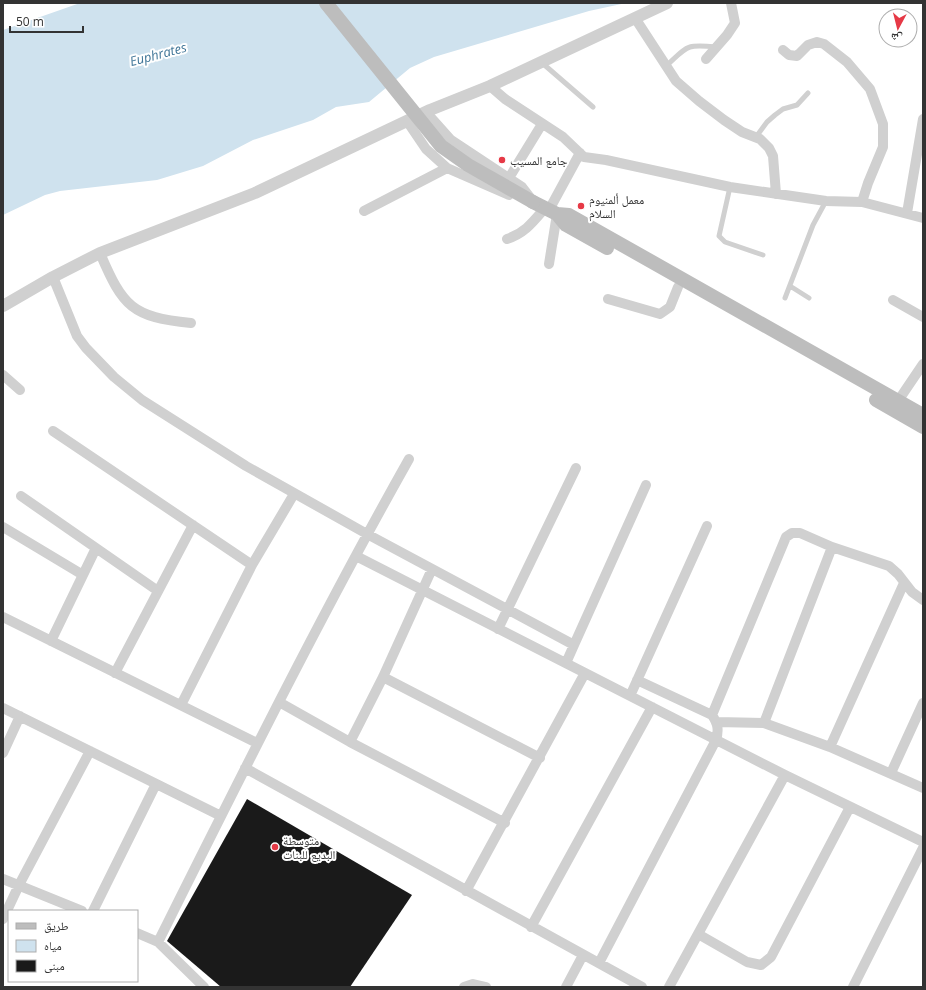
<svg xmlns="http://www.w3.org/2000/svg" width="926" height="990" font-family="'Open Sans','Noto Naskh Arabic',sans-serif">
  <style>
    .water { fill: #cfe2ee }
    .building { fill: #1a1a1a }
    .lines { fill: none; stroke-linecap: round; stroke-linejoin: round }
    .service { stroke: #d0d0d0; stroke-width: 5 }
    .minor { stroke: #d0d0d0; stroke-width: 10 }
    .tertiary { stroke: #d0d0d0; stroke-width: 12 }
    .secondary { stroke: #bdbdbd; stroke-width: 14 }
    .secondary-bridge { stroke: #bdbdbd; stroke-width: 14 }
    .poi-dot { fill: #e63946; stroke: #fff; stroke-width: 1.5 }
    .labels { text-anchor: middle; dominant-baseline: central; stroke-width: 4; stroke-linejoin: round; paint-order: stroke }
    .poi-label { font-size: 12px; fill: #333; stroke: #fff; text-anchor: start }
    .water-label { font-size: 13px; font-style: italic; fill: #3f7597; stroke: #fff }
  </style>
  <rect width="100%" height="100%" fill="#fff"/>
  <path class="water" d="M 80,3 L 626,3 L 589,11 L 434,57 L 410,68 L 369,102 L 336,107 L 313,120 L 253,140 L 203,166 L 157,180 L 60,191 L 45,195 L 3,215 L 3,30 Z"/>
  <path class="building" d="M 247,799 L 412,895 L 350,987 L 221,987 L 167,941 Z"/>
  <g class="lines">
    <path class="service" d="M 541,62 L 593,107
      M 666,66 C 688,46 685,44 716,47
      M 756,137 L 767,122 L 775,115 L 783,109 L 797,105 L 808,93
      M 730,187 L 719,236 L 725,242 L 763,255
      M 790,286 L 809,298
      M 785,298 L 813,225 L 826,201"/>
    <path class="minor" d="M 635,18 L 676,81 L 699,101 L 724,120 L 742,132 L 760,139 L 769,148 L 773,156 L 776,194
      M 783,50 L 789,55 L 797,56 L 808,45 L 817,42 L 824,44 L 847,62 L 870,89 L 883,124 L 883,147 L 868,183 L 862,202
      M 706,59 L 727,35 L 735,23 L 731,3
      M 490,86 L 505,99 L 563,137 L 584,157 L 606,160 L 730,187 L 826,201 L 862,202 L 923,218
      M 426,112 L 451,140 L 522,187 L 532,200
      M 407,121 L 426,149 L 447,168 L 509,195
      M 509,178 L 542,124
      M 549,210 L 580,153
      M 364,211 L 447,168
      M 907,213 L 923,119
      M 507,239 C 525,233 533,222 545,208
      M 100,253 C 123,307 132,317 191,323
      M 549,264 L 557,214
      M 53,277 L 77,336 L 86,348 L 114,377 L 142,400 L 246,466 L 367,534 L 574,645 L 566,663
      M 608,299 L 660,314 L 670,307 L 678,287
      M 893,300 L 923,317
      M 3,375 L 20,390
      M 898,401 L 923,364
      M 53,431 L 252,565
      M 21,496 L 158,591
      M 3,527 L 83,575
      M 356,556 L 785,775 L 923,842
      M 3,617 L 257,743
      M 498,629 L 576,468
      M 51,641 L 96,548
      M 574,645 L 646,485
      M 115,673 L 193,525
      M 383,677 L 540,758
      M 630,696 L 707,526
      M 279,702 L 350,742 L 505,823
      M 181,705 L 252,565 L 294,494
      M 3,708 L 221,816
      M 712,715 L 786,537 L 792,533 L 800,533 L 832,547 L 889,566 L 898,574 L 912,592 L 923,600
      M 717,722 L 764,723 L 830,747 L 923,788
      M 764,723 L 832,547
      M 350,742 L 383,677 L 432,569
      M 830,747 L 904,583
      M 3,753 L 20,716
      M 245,768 L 642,987
      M 891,773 L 923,703
      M 3,879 L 82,911
      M 466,891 L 585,673
      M 93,911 L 156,784
      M 3,919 L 19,885 L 90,751
      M 531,927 L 652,707
      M 137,933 L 158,942 L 204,987
      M 698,934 L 747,962 L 761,965 L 771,957 L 850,807
      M 158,942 C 239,780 320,617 409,459
      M 599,963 L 716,740 C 719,730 718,724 712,715 L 637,680
      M 464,987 L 473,984 L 486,987
      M 566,987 L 583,955
      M 669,987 L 785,775
      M 853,987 L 923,848"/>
    <path class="tertiary" d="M 3,306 L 53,277 L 100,253 L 255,193 L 430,110 L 490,86 L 667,3"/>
    <path class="secondary" d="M 533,202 L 557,214 L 569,215 L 923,415
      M 557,214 L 566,225 L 607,248
      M 876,400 L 923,427"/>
    <path class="secondary-bridge" d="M 326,3 L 441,146 L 468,165 L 533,202"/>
  </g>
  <g class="poi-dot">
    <circle cx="502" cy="160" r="4"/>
    <circle cx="581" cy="206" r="4"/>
    <circle cx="275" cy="847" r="4"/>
  </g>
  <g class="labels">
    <g class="poi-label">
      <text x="510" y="160">جامع المسيب</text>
      <text x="589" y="199">معمل ألمنيوم<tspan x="589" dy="14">السلام</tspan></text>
      <text x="283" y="840">متوسطة<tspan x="283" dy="14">البديع للبنات</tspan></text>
    </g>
    <g class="water-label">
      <text transform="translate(158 54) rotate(-15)">Euphrates</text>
    </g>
  </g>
  <rect width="926" height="990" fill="none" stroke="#333333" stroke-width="8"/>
  <rect x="8" y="910" width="130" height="72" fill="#ffffff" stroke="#adadad"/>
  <rect x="16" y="923" width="20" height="6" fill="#bdbdbd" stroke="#adadad"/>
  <text x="44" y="930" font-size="12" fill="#333333">طريق</text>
  <rect x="16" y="940" width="20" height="12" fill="#cfe2ee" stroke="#adadad"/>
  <text x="44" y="950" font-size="12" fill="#333333">مياه</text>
  <rect x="16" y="960" width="20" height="12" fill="#1a1a1a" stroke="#adadad"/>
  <text x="44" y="970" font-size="12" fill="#333333">مبنى</text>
  <g transform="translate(898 28) rotate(187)"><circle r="19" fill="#ffffff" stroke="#adadad"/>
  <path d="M0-3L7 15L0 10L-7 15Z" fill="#e63946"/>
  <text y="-6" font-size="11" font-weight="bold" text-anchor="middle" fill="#333333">ش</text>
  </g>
  <path d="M10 26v6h73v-6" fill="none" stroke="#333333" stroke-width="2"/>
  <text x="16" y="26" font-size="12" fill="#333333" stroke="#ffffff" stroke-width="3" paint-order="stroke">50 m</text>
</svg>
